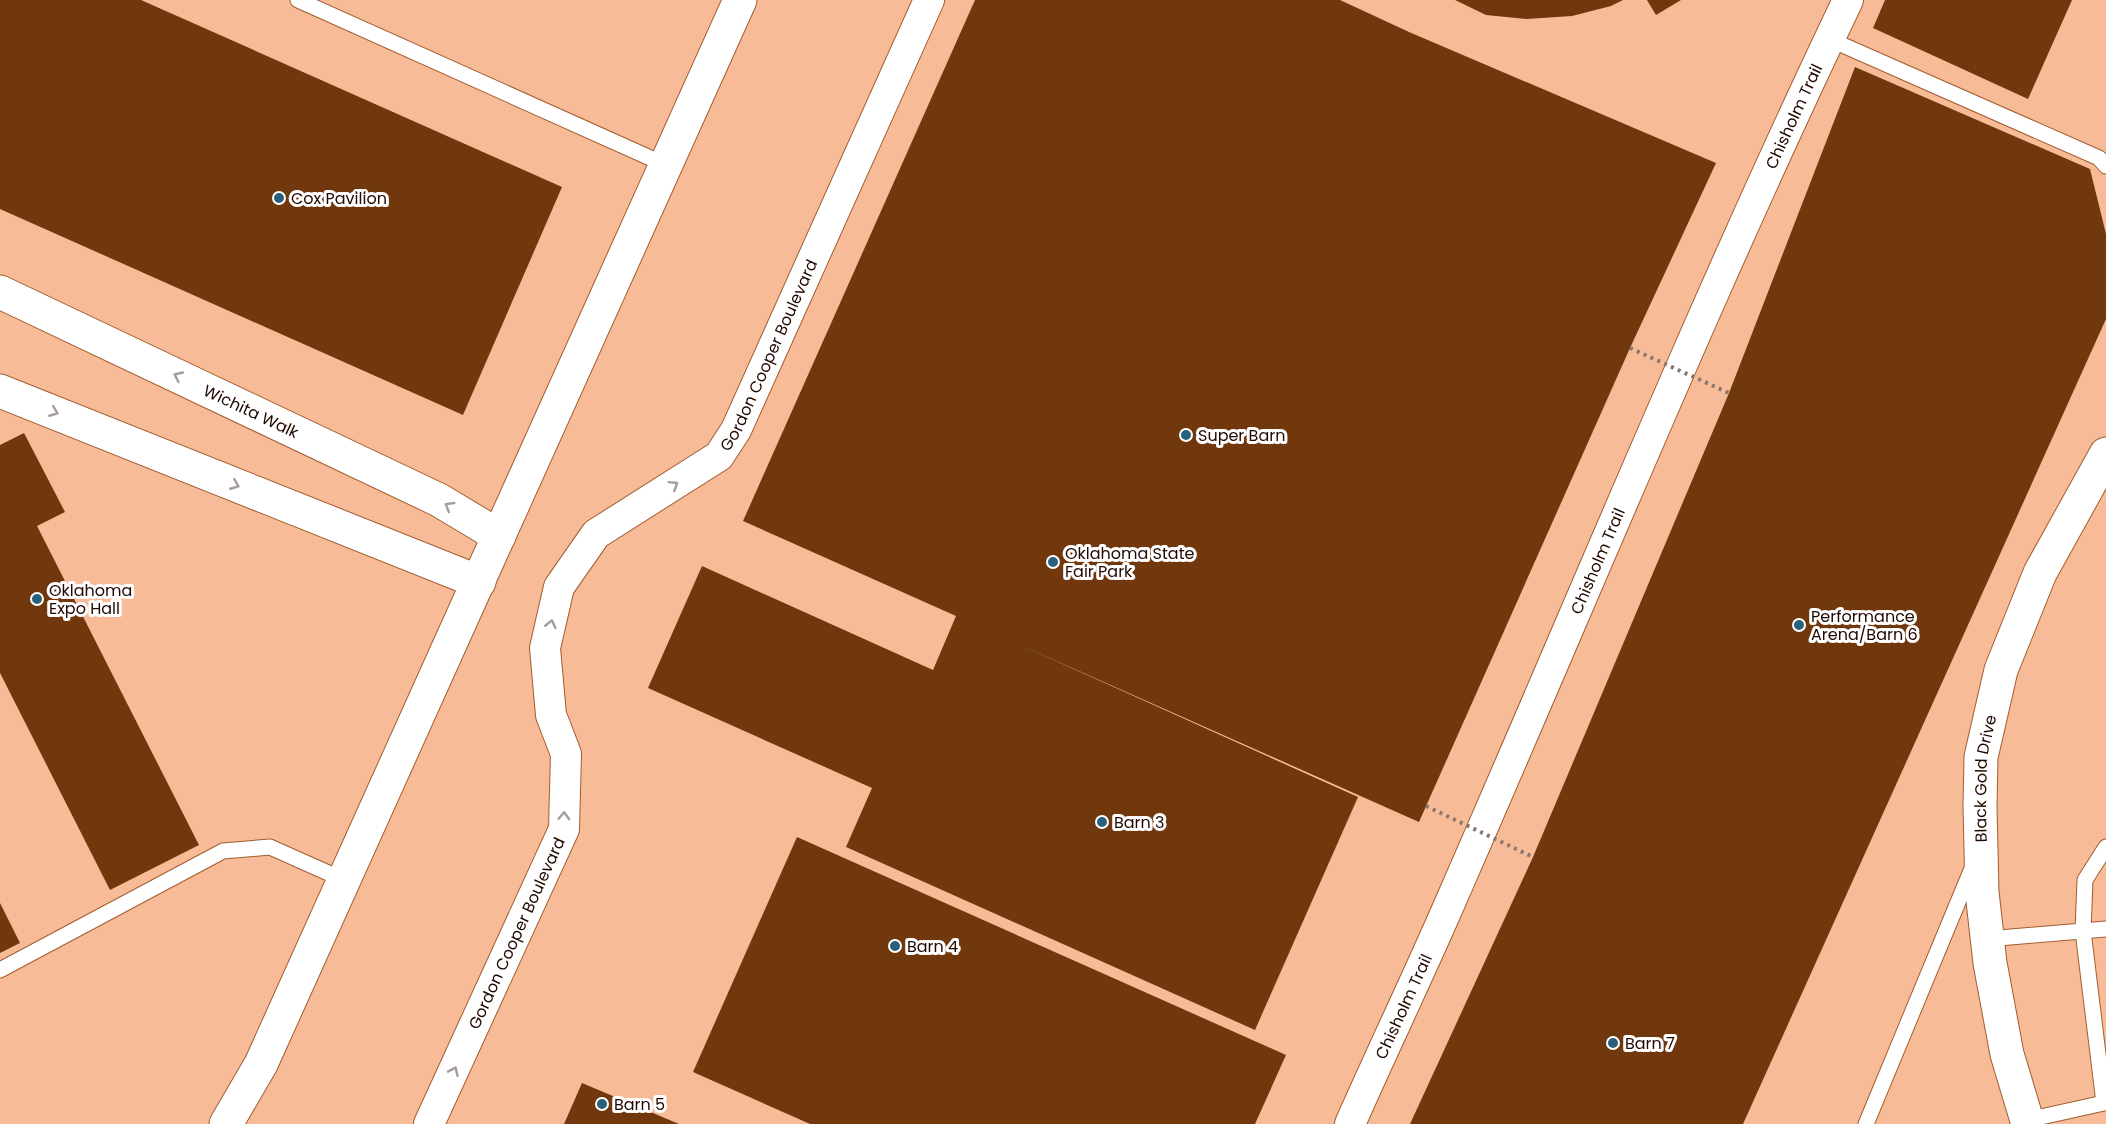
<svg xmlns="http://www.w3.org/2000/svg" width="2106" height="1124" font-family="Poppins,sans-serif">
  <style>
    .green { fill: #f7bb97 }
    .building { fill: #71380d }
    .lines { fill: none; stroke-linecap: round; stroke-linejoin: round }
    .lane-casing { stroke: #a15d30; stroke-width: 17 }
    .street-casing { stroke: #a15d30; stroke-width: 32 }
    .secondary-casing { stroke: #a15d30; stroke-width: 35 }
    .lane { stroke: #fff; stroke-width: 15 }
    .street { stroke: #fff; stroke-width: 30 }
    .secondary { stroke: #fff; stroke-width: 33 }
    .path-bridge { stroke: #8c776f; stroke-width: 4; stroke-dasharray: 3 4.5; stroke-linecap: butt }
    .oneway { stroke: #a69c99 }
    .poi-dot { fill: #29607b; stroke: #fff; stroke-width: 2 }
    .labels { text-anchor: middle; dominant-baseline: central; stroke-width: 6; stroke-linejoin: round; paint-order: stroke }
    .street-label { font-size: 16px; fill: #210800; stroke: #fff }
    .poi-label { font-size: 16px; fill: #210800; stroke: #fff; text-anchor: start }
  </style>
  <rect width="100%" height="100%" fill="#f5e5dc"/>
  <path class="green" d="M 0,0 L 2106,0 L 2106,1124 L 0,1124 Z"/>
  <path class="building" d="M 0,0 L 141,0 L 562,187 L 463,415 L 0,209 Z
    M 975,0 L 1340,0 L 1409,32 L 1716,163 L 1630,348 L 1419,822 L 998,635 L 1358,797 L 1255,1030 L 846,847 L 872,788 L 648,688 L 702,566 L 933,670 L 956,616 L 743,521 Z
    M 1455,0 L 1623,0 L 1611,6 L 1572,16 L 1527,19 L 1486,15 Z
    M 1647,0 L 1681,0 L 1656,15 Z
    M 1885,0 L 2072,0 L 2028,99 L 1873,28 Z
    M 1855,67 L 2090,169 L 2106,234 L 2106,319 L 1743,1124 L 1410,1124 L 1533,857 L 1729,393 Z
    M 24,433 L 65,512 L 37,526 L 199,845 L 110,890 L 0,673 L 0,445 Z
    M 797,837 L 1286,1055 L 1255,1124 L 810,1124 L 693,1072 Z
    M 0,903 L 20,943 L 0,953 Z
    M 582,1083 L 679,1124 L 564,1124 Z"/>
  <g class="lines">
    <defs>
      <path id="lane" d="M 298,0 L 666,165
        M 1829,39 L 2099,158 L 2106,166
        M 1987,939 L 2106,929
        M 0,970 L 223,851 L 270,847 L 344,880
        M 2027,1120 L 2104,1103 L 2083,931 L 2085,880 L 2106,847
        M 1866,1124 L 1973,866"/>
      <g id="street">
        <path id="s1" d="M 429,1124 L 564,829 L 566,754 L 551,715 L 545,648 L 559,587 L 596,534 L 719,456 L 736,430 L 929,0"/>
        <path id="s2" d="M 1350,1124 C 1380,1056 1412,989 1442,921 C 1577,614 1703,303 1848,0"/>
      </g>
      <g id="secondary">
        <path id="s3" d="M 0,292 L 439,500 L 499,536"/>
        <path d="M 0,391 L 479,582"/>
        <path d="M 226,1124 L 261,1064 L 740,0"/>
        <path id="s4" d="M 2028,1124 L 2007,1054 L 1990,963 L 1982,892 L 1980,807 L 1981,757 L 2001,670 L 2040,573 L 2106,454"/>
      </g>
    </defs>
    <use href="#lane" class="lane-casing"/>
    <use href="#street" class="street-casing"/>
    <use href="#secondary" class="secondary-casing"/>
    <use href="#lane" class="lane"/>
    <use href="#street" class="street"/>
    <use href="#secondary" class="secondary"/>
    <path class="path-bridge" d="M 1630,348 L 1729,393
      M 1426,806 L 1533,857"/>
  </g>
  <defs><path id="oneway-chevron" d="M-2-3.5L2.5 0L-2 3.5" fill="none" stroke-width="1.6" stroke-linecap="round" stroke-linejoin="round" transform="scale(1.5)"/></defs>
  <g class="oneway">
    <use href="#oneway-chevron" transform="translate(178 376) rotate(-155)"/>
    <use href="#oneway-chevron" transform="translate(54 412) rotate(22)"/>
    <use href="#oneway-chevron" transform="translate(235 485) rotate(22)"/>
    <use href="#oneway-chevron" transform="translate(674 485) rotate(-32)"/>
    <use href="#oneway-chevron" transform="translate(449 506) rotate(-149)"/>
    <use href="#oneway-chevron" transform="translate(551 624) rotate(-77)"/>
    <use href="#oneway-chevron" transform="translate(564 816) rotate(-88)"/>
    <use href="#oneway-chevron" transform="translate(454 1071) rotate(-66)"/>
  </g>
  <g class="poi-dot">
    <circle cx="279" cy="198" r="6"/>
    <circle cx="1186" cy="435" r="6"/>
    <circle cx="1053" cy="562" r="6"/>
    <circle cx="37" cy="599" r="6"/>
    <circle cx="1799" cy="625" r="6"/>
    <circle cx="1102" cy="822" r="6"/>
    <circle cx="895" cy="946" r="6"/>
    <circle cx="1613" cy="1043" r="6"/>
    <circle cx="602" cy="1104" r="6"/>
  </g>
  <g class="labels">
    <g class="street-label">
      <text stroke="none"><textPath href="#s2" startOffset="1101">Chisholm Trail</textPath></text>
      <text stroke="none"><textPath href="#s1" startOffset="894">Gordon Cooper Boulevard</textPath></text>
      <text stroke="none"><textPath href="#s3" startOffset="278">Wichita Walk</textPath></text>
      <text stroke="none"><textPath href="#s2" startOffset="615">Chisholm Trail</textPath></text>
      <text stroke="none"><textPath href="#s4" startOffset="351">Black Gold Drive</textPath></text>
      <text stroke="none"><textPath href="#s1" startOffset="210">Gordon Cooper Boulevard</textPath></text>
      <text stroke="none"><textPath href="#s2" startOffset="129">Chisholm Trail</textPath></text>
    </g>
    <g class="poi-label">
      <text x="291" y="198">Cox Pavilion</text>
      <text x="1198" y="435">Super Barn</text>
      <text x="1065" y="553">Oklahoma State<tspan x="1065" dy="18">Fair Park</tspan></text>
      <text x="49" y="590">Oklahoma<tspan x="49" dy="18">Expo Hall</tspan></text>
      <text x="1811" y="616">Performance<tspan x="1811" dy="18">Arena/Barn 6</tspan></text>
      <text x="1114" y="822">Barn 3</text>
      <text x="907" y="946">Barn 4</text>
      <text x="1625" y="1043">Barn 7</text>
      <text x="614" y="1104">Barn 5</text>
    </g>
  </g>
</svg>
